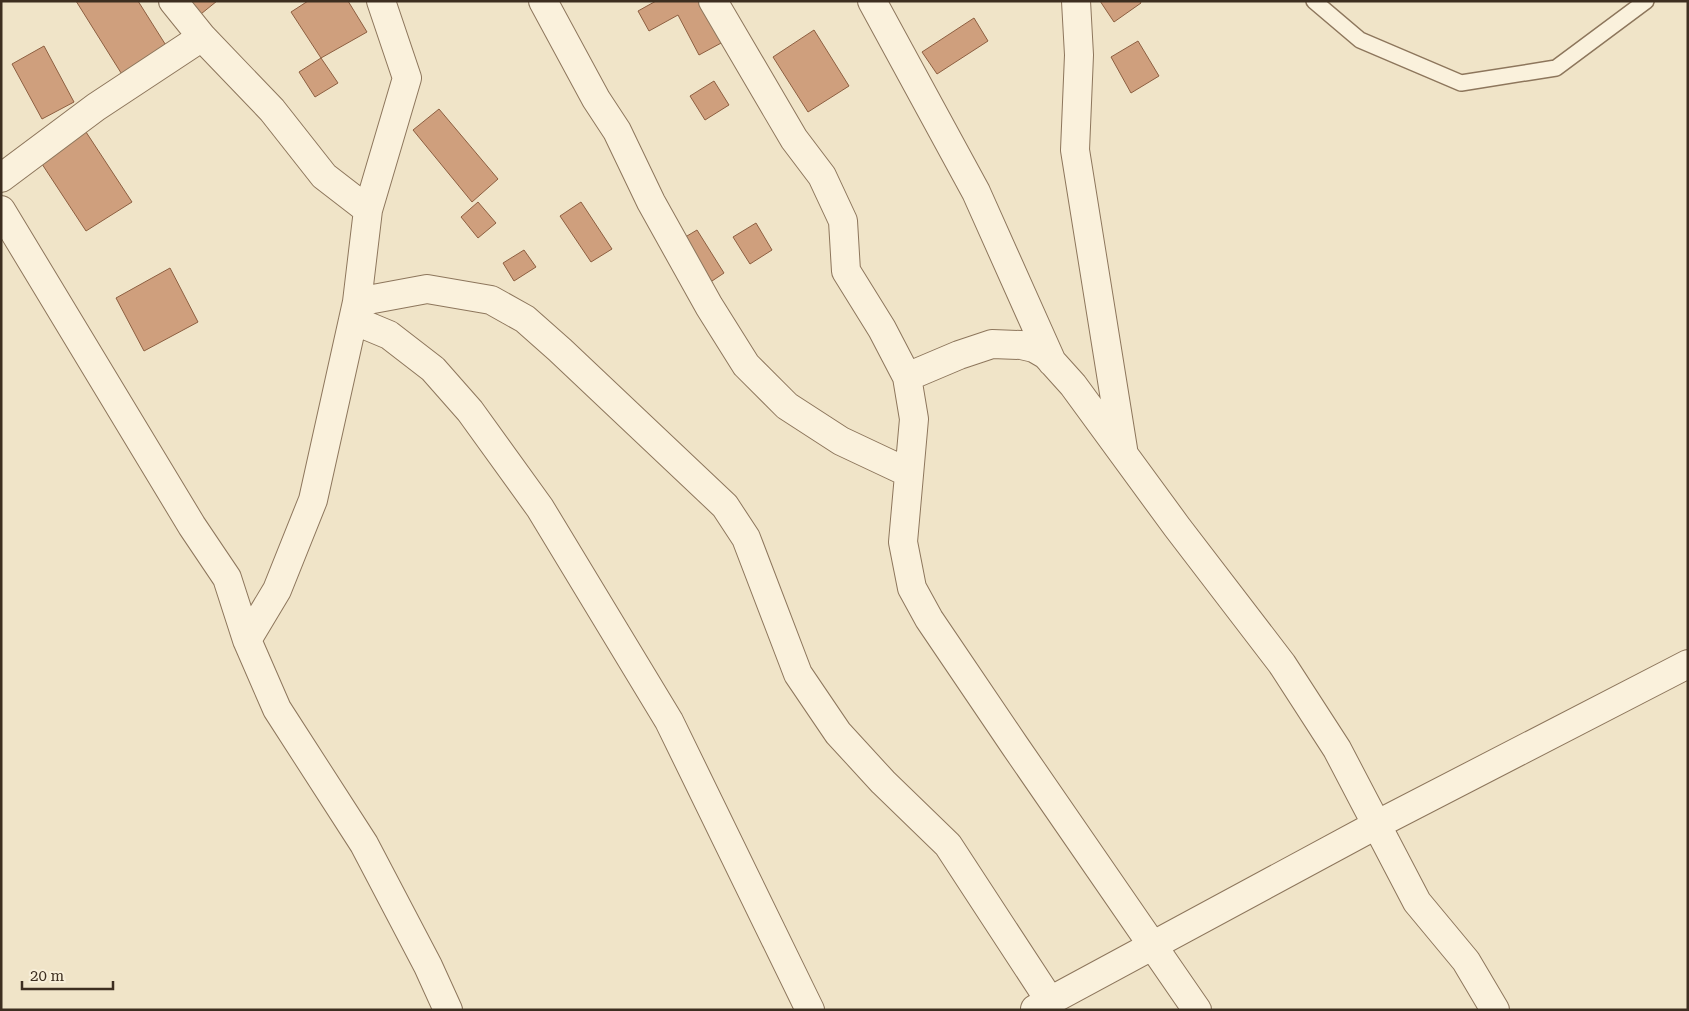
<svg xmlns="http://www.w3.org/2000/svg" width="1689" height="1011" font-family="'Roboto Serif',serif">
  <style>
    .building { fill: #cf9f7d; stroke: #8d5f41 }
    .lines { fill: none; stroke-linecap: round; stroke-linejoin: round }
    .lane-casing { stroke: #8d765c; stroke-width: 18 }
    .street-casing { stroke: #8d765c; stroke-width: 30 }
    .lane { stroke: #faf1dc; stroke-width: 15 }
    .street { stroke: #faf1dc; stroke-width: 28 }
  </style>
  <rect width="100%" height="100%" fill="#f0e4c8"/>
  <path class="building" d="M 76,1 L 138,1 L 167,47 L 123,76 Z
    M 183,1 L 217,1 L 196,18 Z
    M 308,1 L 348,1 L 367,32 L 321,58 L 291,12 Z
    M 656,1 L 702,1 L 723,42 L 699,55 L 678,15 L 649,31 L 638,11 Z
    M 1100,1 L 1140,1 L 1141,3 L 1114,22 Z
    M 974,18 L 988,41 L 937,74 L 922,52 Z
    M 814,30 L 849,86 L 808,112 L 773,57 Z
    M 1138,41 L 1159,76 L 1131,93 L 1111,57 Z
    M 44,46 L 74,102 L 42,119 L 12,64 Z
    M 321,58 L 338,83 L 315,97 L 299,72 Z
    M 714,81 L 729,105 L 705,120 L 690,96 Z
    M 439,109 L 498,179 L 472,202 L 413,130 Z
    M 86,132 L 132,202 L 86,231 L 40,161 Z
    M 478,202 L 496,223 L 478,238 L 461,217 Z
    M 581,202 L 612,249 L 591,262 L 560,216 Z
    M 756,223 L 772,250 L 750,264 L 733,237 Z
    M 697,230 L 724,273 L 709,283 L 682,239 Z
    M 524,250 L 536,267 L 514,281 L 503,263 Z
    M 170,268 L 198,322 L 144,351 L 116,298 Z"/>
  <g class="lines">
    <defs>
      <path id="lane" d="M 1314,1 L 1360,40 L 1461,83 L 1556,68 L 1646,1"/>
      <path id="street" d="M 173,1 L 202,37 L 272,110 L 324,176 L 368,210
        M 543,1 L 596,99 L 617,131 L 651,202 L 709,306 L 746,365 L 787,406 L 841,441 L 909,473
        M 713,1 L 794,139 L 822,176 L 843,221 L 846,271 L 882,329 L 907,377 L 914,419 L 903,542 L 912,588 L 929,619 L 1015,746 L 1197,1010
        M 872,1 L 976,192 L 1052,362
        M 1076,1 L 1079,55 L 1075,150 L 1123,449
        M 1,178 L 96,107 L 202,37
        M 1,210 L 192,526 L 227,578 L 247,640 L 277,709 L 364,844 L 428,966 L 448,1010
        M 357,302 L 427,289 L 491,300 L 525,319 L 560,350 L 725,506 L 746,538 L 798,674 L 838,733 L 883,782 L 948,845 L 1050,1001
        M 353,320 L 389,335 L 433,369 L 470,411 L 540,508 L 669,721 L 810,1010
        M 907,377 L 959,355 L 992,344 L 1021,345 L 1034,348 L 1046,355 L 1073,385 L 1177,527 L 1282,664 L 1337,749 L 1417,902 L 1466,961 L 1495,1010
        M 247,640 L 277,590 L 313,500 L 357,302 L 368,210 L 407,78 L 381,1
        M 1035,1009 L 1376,825 L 1688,664"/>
    </defs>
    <use href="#lane" class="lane-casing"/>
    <use href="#street" class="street-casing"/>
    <use href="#lane" class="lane"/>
    <use href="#street" class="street"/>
  </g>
  <rect width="1689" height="1011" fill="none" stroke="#3d2e20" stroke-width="5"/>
  <path d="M22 981v8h91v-8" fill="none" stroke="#3d2e20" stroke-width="2.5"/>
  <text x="30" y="981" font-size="15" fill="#3d2e20" stroke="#f7eed8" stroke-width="4" paint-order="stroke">20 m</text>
</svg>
